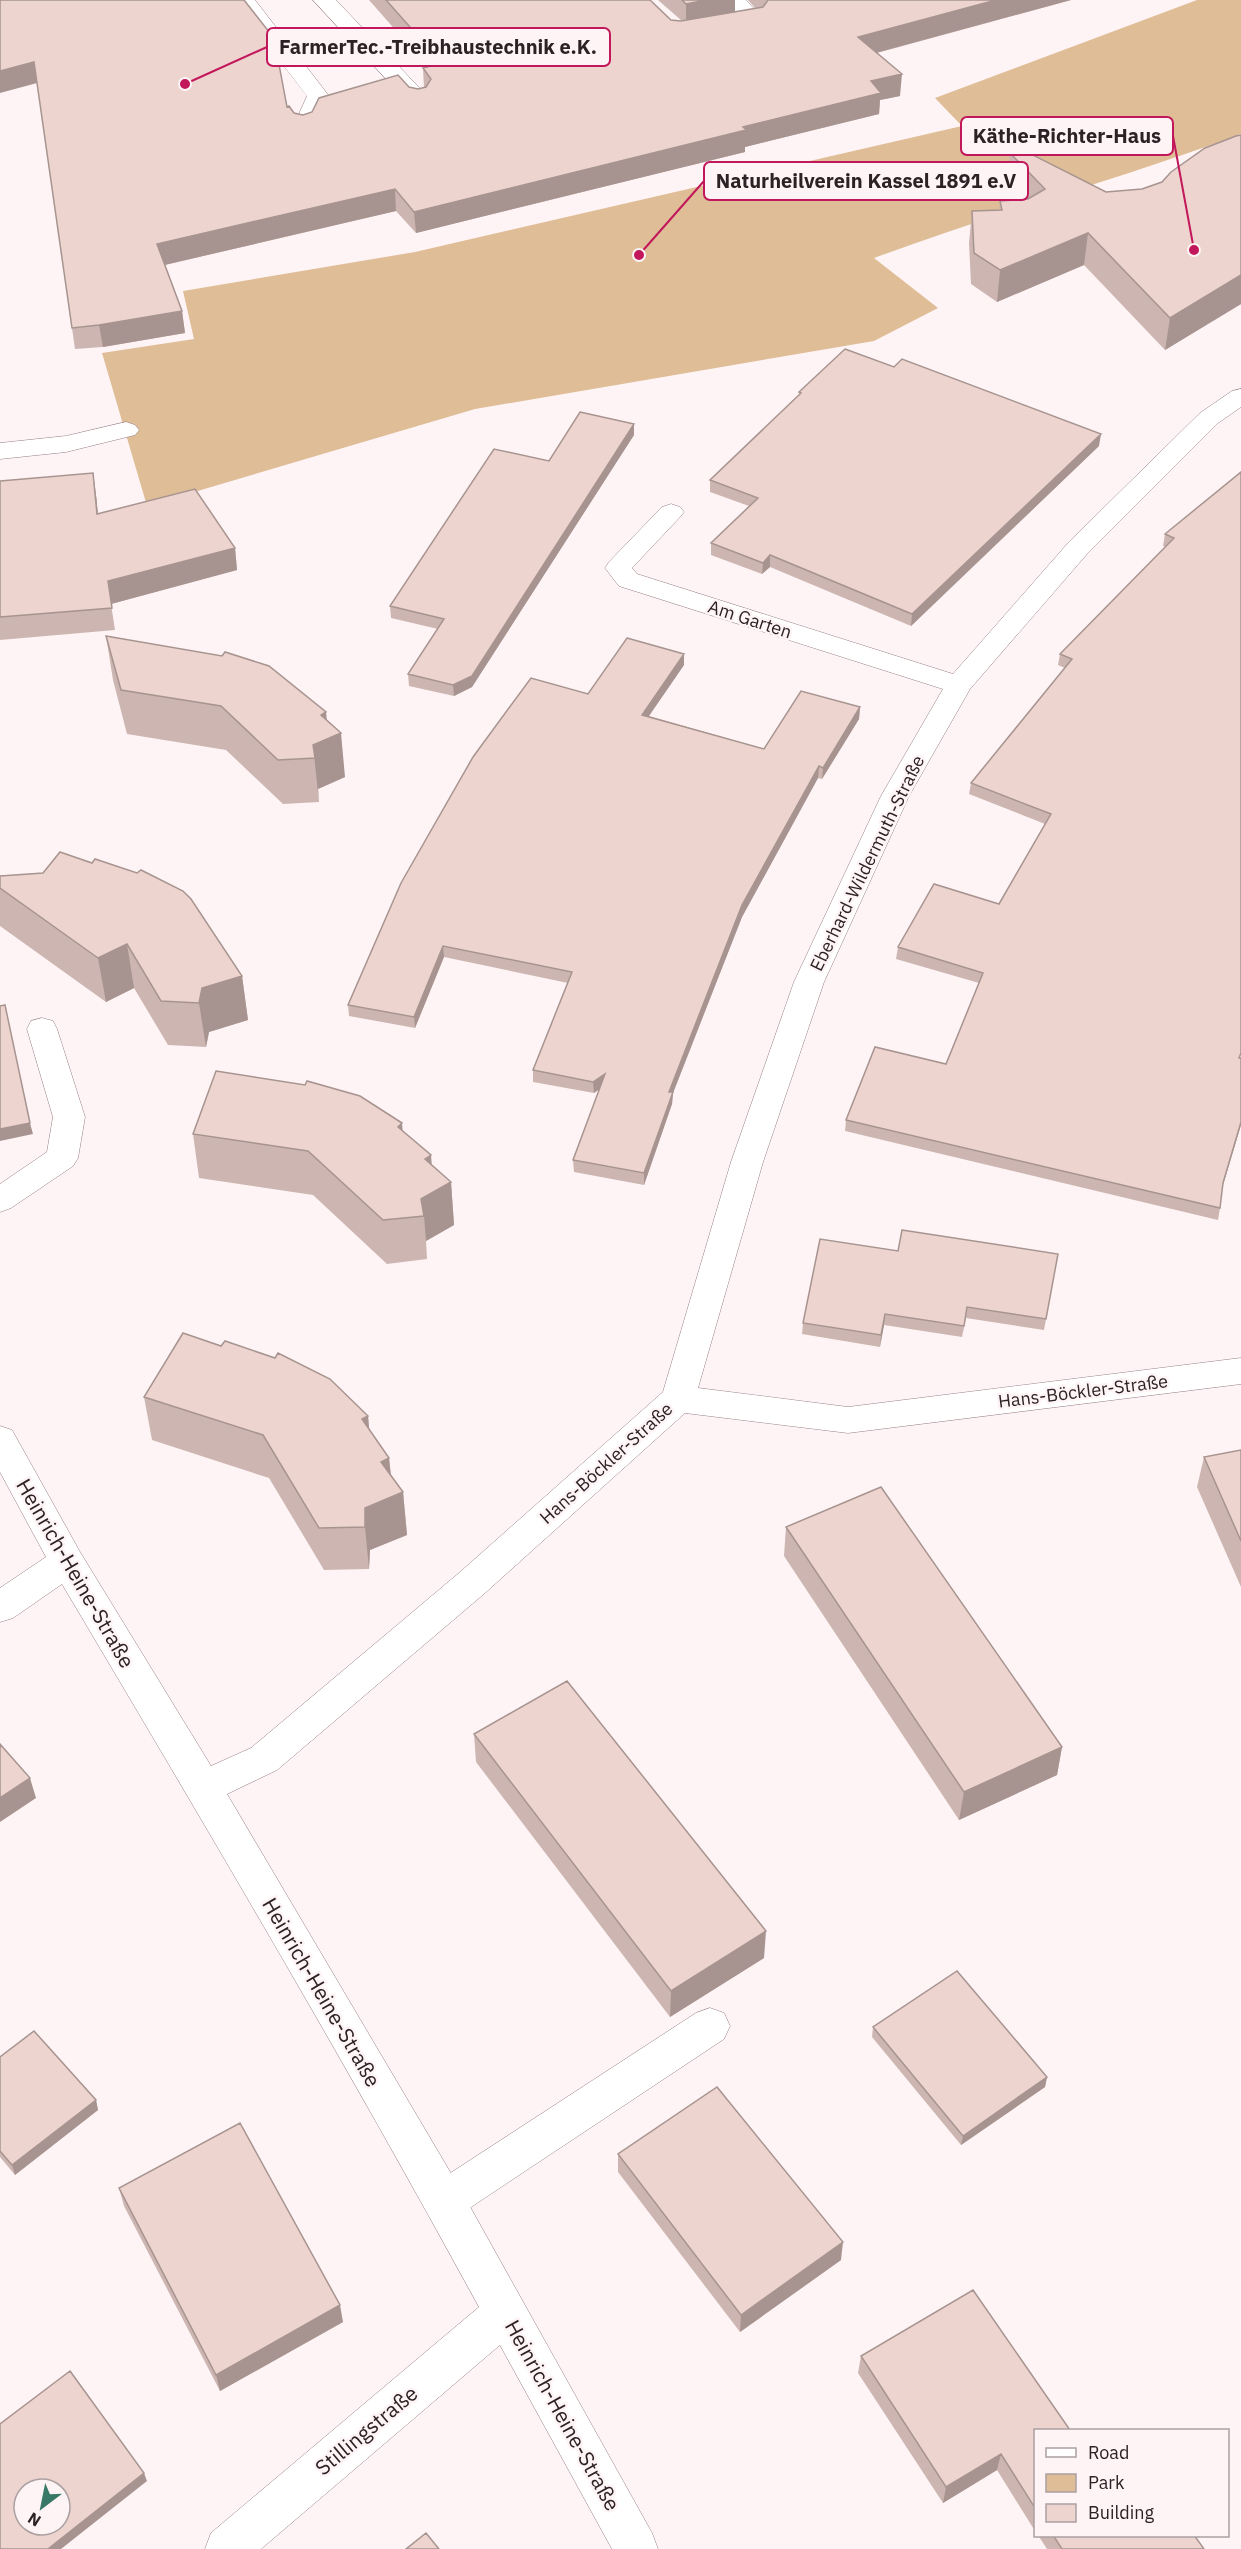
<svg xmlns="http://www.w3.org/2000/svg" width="1241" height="2549" font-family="'IBM Plex Sans',sans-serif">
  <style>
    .green { fill: #dfbd96 }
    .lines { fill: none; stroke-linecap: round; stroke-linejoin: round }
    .lane-casing { stroke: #967f85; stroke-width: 1 }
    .street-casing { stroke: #967f85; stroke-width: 1 }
    .lane { fill: #fff; fill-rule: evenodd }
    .street { fill: #fff; fill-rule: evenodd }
    .wall { fill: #cdb6b1 }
    .shaded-wall { fill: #a79490 }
    .building { fill: #eed4ce; stroke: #a79490; stroke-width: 1.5; fill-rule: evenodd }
    .labels { text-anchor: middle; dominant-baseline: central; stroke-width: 5; stroke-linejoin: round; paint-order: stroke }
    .street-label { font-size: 18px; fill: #2c2225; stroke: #fef4f6 }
    .near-street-label { font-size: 21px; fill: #2c2225; stroke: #fef4f6 }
    .leader { fill: none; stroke: #c2185b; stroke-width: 2 }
    .callout-dot { fill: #c2185b; stroke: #fef4f6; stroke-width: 2 }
    .callout { fill: #fef4f6; stroke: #c2185b; stroke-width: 2 }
    .callout-label { font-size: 20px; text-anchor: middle; font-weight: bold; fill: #2c2225 }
  </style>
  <rect width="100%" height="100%" fill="#fef4f6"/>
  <path class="green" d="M 1197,0 L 1241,0 L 1241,134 C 1120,179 995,213 874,258 L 938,308 L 874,341 L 475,409 L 147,506 L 102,353 L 194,339 L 183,291 L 415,252 L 962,126 L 935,98 Z"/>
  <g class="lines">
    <defs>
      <path id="lane" d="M 233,0 L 255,0 L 329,96 L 312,132 L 304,134 L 296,132 L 293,127 L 307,96 Z
        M 313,0 L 336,0 L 427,96 L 430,101 L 427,106 L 419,108 L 411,106 Z
        M 723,0 L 746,0 L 765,21 L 762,26 C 748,29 731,34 717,31 L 714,26 L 717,21 L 739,17 Z
        M 42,1018 L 53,1021 L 57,1029 L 85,1117 L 78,1158 L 73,1166 L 11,1208 L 0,1212 L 0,1184 L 47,1152 L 53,1117 L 27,1029 L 31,1021 Z
        M 710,2008 L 724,2013 L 730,2026 L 724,2039 L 459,2215 L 444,2221 L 429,2215 L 423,2201 L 429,2187 L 696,2013 Z"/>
      <path id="street" d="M 1241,389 L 1241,407 L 1218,423 L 1087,554 L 970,689 L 909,796 L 824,982 L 763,1162 L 698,1388 L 848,1407 L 1241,1358 L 1241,1384 L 848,1433 L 685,1413 L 485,1593 L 277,1770 L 227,1794 L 459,2187 L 652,2533 L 658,2549 L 612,2549 L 500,2345 L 261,2549 L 205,2549 L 211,2533 L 479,2307 C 346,2063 204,1823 62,1584 L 13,1618 L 0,1622 L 0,1588 L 46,1557 L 0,1472 L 0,1426 L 12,1430 L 80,1552 L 211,1766 L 251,1748 L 459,1573 L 663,1392 L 731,1162 L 794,982 L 881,796 L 943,689 L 619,586 L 605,568 L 609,562 L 662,507 L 671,504 L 680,507 L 684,512 L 680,517 L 632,568 L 637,574 L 953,674 L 1069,542 L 1200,413 L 1232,391 Z
        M 126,422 L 135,425 L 139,430 L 135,435 L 66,452 L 0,459 L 0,443 L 66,436 Z"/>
    </defs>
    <use href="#lane" class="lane-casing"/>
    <use href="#street" class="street-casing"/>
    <use href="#lane" class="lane"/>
    <use href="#street" class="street"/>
  </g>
  <path class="wall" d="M 0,0 L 287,107 L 294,113 L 303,115 L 409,87 L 418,89 L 424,88 L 423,68 L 428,67 L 369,0 L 650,0 L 671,20 L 682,21 L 658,0 L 735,0 L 735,12 L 756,9 L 748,0 L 1071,0 L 877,53 L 900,96 L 880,100 L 879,114 L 745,147 L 745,152 L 416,233 L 396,211 L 165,265 L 182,311 L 185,333 L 103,347 L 75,349 L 37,83 Z
    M 1241,135 L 1241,304 L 1165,350 L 1084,265 L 997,302 L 971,284 L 969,243 L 972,211 L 999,211 L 1000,201 L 1021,199 L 1007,184 L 1010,153 L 1106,192 L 1142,189 L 1162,182 Z
    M 799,392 L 1099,446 L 911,626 L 770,567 L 762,574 L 711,555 L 711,543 L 749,506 L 710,492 L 710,480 L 799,395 Z
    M 634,435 L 472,687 L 454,696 L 409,686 L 408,674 L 438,629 L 391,618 L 390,606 L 549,461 Z
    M 1241,472 L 1222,1188 L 1220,1208 L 1218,1220 L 845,1131 L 846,1120 L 946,1064 L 979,983 L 896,959 L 898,947 L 999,904 L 1045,824 L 969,794 L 971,783 L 1065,668 L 1058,665 L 1060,654 L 1166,547 L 1163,546 L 1165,534 Z
    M 0,481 L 96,495 L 98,514 L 235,548 L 237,570 L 111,604 L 115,630 L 0,640 Z
    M 106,636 L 327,720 L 345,777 L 318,789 L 319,802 L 283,804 L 226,750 L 127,734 L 113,680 Z
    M 684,654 L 684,665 L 649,716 L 764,749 L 860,707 L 859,719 L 822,779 L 818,778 L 742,917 L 673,1093 L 672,1104 L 644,1185 L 574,1172 L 573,1160 L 600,1089 L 594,1093 L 533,1082 L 533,1070 L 568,983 L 444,957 L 415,1028 L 349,1016 L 348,1005 L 588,694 Z
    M 43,873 L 242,976 L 248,1020 L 209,1032 L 206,1047 L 168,1045 L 134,988 L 106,1002 L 0,926 L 0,876 Z
    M 403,1131 L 432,1165 L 451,1182 L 454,1225 L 426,1241 L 427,1259 L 387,1264 L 313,1195 L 199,1178 L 193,1134 Z
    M 898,1251 L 1058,1254 L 1044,1330 L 966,1318 L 962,1337 L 884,1325 L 880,1347 L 802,1334 L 803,1323 Z
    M 144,1397 L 368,1416 L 369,1429 L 389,1458 L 391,1475 L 403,1492 L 407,1535 L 370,1550 L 369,1569 L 324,1570 L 269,1478 L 152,1440 Z
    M 1241,1450 L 1241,1587 L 1197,1487 L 1204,1457 Z
    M 786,1527 L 1062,1747 L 1057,1775 L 959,1820 L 784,1556 Z
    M 474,1734 L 764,1958 L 670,2017 L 476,1762 Z
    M 873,2027 L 1047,2077 L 1045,2087 L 961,2145 L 872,2037 Z
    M 0,2057 L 96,2100 L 98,2110 L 15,2175 L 0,2157 Z
    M 618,2154 L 841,2260 L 740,2332 L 618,2172 Z
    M 119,2188 L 343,2322 L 220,2391 L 124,2206 Z
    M 861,2356 L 1035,2430 L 1035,2531 L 997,2470 L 943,2503 L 858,2373 Z
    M 1038,2535 L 1194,2535 L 1204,2549 L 1047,2549 Z"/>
  <path class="shaded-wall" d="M 706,0 L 735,0 L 735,16 L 686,25 L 686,4 Z
    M 996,0 L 1071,0 L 857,58 L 858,37 Z
    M 34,62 L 37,83 L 0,93 L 0,71 Z
    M 902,74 L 900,96 L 880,100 L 879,114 L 745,147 L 745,152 L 416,233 L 414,212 L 871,81 Z
    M 395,189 L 396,211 L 160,266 L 157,244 Z
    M 1088,233 L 1084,265 L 997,302 L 1000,270 Z
    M 1241,275 L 1241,304 L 1165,350 L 1170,318 Z
    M 182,311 L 185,333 L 103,347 L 99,325 Z
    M 634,424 L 634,435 L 472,687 L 454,696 L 453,685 Z
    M 1101,434 L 1099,446 L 911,626 L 912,614 Z
    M 93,473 L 96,495 L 100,537 L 97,514 Z
    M 235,548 L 237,570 L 111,604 L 108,581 Z
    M 770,555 L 770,567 L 762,574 L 763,563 Z
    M 684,654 L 684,665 L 642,726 L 642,715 Z
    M 860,707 L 859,719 L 822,779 L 823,768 Z
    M 326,712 L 329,738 L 341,733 L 345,777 L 318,789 L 319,802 L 313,745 L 321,715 Z
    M 819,766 L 818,778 L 742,917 L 673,1093 L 672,1104 L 644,1185 L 644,1173 L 669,1092 L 742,905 Z
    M 127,944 L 134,988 L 106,1002 L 98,958 Z
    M 443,946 L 444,957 L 415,1028 L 414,1017 Z
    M 242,976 L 248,1020 L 209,1032 L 206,1047 L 199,1003 L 202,988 Z
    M 605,1074 L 605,1085 L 594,1093 L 593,1082 Z
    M 1241,1122 L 1241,1125 L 1220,1195 L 1223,1183 Z
    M 30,1123 L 33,1134 L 0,1141 L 0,1129 Z
    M 402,1123 L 406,1167 L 398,1127 Z
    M 431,1155 L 434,1192 L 451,1182 L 454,1225 L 426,1241 L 424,1216 L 421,1199 L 425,1159 Z
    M 885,1314 L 884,1325 L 880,1347 L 881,1335 Z
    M 368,1416 L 372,1459 L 362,1419 Z
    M 389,1458 L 393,1497 L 403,1492 L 407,1535 L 370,1550 L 369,1569 L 365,1527 L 365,1508 L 381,1462 Z
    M 1062,1747 L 1057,1775 L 959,1820 L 964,1792 Z
    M 30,1778 L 36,1798 L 0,1822 L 0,1798 Z
    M 766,1931 L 764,1958 L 670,2017 L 671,1991 Z
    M 1047,2077 L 1045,2087 L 961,2145 L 963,2136 Z
    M 96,2100 L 98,2110 L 15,2175 L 12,2165 Z
    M 843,2242 L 841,2260 L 740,2332 L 741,2315 Z
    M 340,2305 L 343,2322 L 220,2391 L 216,2375 Z
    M 1001,2454 L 997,2470 L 943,2503 L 946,2487 Z
    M 144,2473 L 147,2481 L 61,2549 L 48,2549 Z"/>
  <path class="building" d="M 0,0 L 244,0 L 274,38 L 287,107 L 289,106 L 294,113 L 303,115 L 312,112 L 319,98 L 398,75 L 409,87 L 418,89 L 426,87 L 431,79 L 423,68 L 442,63 L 386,0 L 650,0 L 671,20 L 681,21 L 763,7 L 768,0 L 996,0 L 858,37 L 902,74 L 871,81 L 881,93 L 743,127 L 746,130 L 414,212 L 395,189 L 157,244 L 182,311 L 99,325 L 72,328 L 34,62 L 0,71 Z
    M 682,0 L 706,0 L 686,4 Z
    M 1241,135 L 1241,275 L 1170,318 L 1088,233 L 1000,270 L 974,253 L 972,211 L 1002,210 L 1000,201 L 1028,199 L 1045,189 L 1010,153 L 1015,146 L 1106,192 L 1142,189 L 1162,182 L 1171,172 L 1205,148 L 1236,136 Z
    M 845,349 L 894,367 L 902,359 L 1101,434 L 912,614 L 770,555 L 763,563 L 711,543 L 758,498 L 710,480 L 801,393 L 799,392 Z
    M 580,412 L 634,424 L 472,676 L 453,685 L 408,674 L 444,619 L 390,606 L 494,449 L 549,461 Z
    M 1241,472 L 1241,1053 L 1239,1058 L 1241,1058 L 1241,1122 L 1223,1183 L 1220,1208 L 846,1120 L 875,1047 L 946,1064 L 983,973 L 898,947 L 934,884 L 999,904 L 1051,814 L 971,783 L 1072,659 L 1060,654 L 1174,538 L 1165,534 Z
    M 93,473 L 97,514 L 195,489 L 235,548 L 108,581 L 112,608 L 0,617 L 0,481 Z
    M 106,636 L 222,656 L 225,652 L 269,666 L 326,712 L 321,715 L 341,733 L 313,745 L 315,758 L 278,760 L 221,706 L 121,690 Z
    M 627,638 L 684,654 L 642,715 L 764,749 L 801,691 L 860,707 L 823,768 L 819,766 L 742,905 L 669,1092 L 673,1092 L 644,1173 L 573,1160 L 605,1074 L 593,1082 L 533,1070 L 572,972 L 443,946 L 414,1017 L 348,1005 L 401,883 L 473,757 L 531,678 L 588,694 Z
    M 60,852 L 92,863 L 95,859 L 137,873 L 141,870 L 183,891 L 191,899 L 242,976 L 202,988 L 199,1003 L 161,1001 L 127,944 L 98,958 L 0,888 L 0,876 L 43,873 Z
    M 5,1005 L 30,1123 L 0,1129 L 0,1006 Z
    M 216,1071 L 305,1085 L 307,1081 L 360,1096 L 402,1123 L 398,1127 L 431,1155 L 425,1159 L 451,1182 L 421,1199 L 424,1216 L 383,1220 L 308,1151 L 193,1134 Z
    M 902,1230 L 1058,1254 L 1046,1319 L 967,1307 L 964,1326 L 885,1314 L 881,1335 L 803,1323 L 820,1239 L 898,1251 Z
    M 183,1333 L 221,1346 L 225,1341 L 275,1358 L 278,1353 L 330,1379 L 368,1416 L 362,1419 L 389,1458 L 381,1462 L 403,1492 L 365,1508 L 365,1527 L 319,1528 L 263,1435 L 144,1397 Z
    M 1241,1450 L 1241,1541 L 1204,1457 Z
    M 881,1487 L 1062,1747 L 964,1792 L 786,1527 Z
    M 567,1681 L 766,1931 L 671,1991 L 474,1734 Z
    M 0,1744 L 30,1778 L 0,1798 Z
    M 957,1971 L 1047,2077 L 963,2136 L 873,2027 Z
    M 34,2031 L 96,2100 L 12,2165 L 0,2151 L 0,2057 Z
    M 717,2087 L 843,2242 L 741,2315 L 618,2154 Z
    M 240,2123 L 340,2305 L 216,2375 L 119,2188 Z
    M 973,2290 L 1070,2430 L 1035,2430 L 1035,2508 L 1001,2454 L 946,2487 L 861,2356 Z
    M 70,2371 L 144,2473 L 48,2549 L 0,2549 L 0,2424 ZM 24,2489 L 60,2489 L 60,2525 L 24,2525 Z
    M 426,2533 L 439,2549 L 406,2549 Z
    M 1053,2535 L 1194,2535 L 1204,2549 L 1062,2549 Z"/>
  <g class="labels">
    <g class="street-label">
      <text transform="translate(750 619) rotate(18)">Am Garten</text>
      <text transform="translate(867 863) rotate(-64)">Eberhard-Wildermuth-Straße</text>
      <text transform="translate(1083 1391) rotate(-7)">Hans-Böckler-Straße</text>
      <text transform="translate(606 1463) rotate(-42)">Hans-Böckler-Straße</text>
    </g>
    <g class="near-street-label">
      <text transform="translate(76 1573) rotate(60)">Heinrich-Heine-Straße</text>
      <text transform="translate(322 1992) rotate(60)">Heinrich-Heine-Straße</text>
      <text transform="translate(563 2415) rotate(61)">Heinrich-Heine-Straße</text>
      <text transform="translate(366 2430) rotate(-40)">Stillingstraße</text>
    </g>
  </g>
  <path class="leader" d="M185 84L267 47M1194 250L1173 136M639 255L704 181"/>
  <g class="callout-dot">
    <circle cx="185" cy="84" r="6"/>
    <circle cx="1194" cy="250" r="6"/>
    <circle cx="639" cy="255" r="6"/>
  </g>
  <g class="callout">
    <rect x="267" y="28" width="343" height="38" rx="6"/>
    <rect x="961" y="117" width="212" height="38" rx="6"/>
    <rect x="704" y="162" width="324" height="38" rx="6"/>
  </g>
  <g class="callout-label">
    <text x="438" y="54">FarmerTec.-Treibhaustechnik e.K.</text>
    <text x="1067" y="143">Käthe-Richter-Haus</text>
    <text x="866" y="188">Naturheilverein Kassel 1891 e.V</text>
  </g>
  <rect x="1034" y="2429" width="195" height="108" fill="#fef4f6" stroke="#aaa0a2" stroke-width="1.5"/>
  <rect x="1046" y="2448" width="30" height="9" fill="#ffffff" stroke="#aaa0a2" stroke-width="1.5"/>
  <text x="1088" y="2459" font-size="18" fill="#2c2225">Road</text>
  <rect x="1046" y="2474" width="30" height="18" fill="#dfbd96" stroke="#aaa0a2" stroke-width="1.5"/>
  <text x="1088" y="2489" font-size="18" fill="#2c2225">Park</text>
  <rect x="1046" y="2504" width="30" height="18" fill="#eed4ce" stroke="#aaa0a2" stroke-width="1.5"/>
  <text x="1088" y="2519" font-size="18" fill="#2c2225">Building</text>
  <g transform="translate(42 2507) rotate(212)"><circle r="28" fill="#fef4f6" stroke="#aaa0a2" stroke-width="1.5"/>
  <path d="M0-4.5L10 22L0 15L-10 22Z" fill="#387867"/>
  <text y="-9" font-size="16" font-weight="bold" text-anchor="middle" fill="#2c2225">N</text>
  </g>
</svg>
